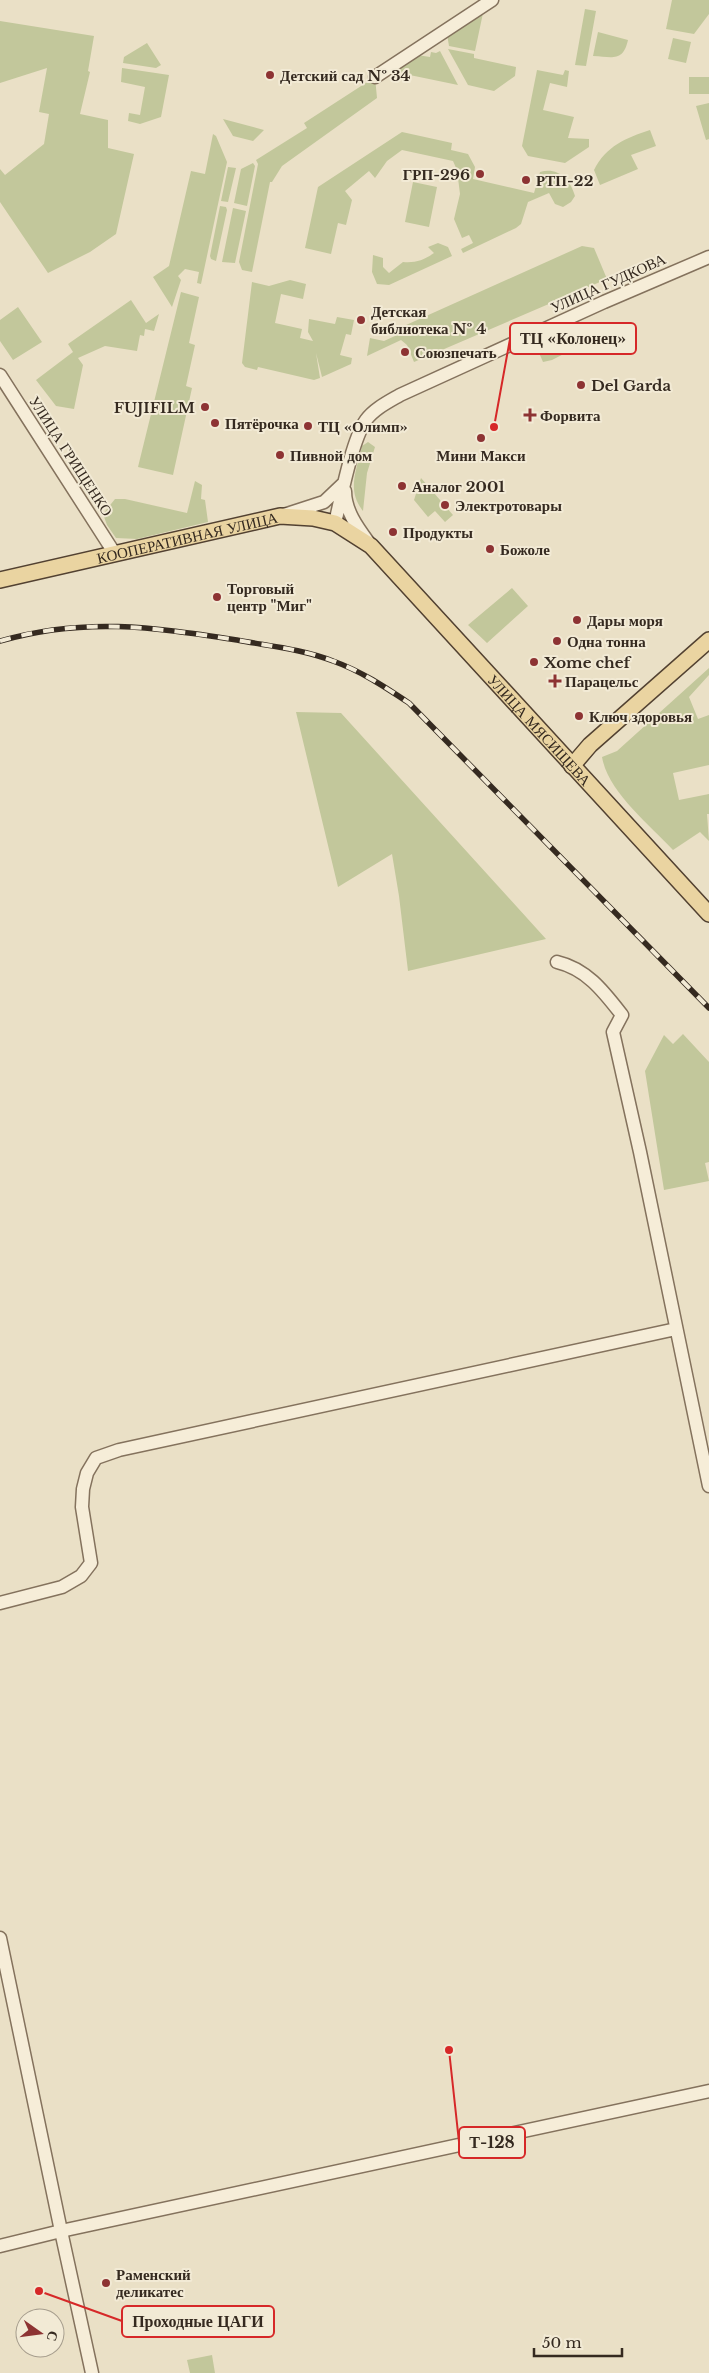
<svg xmlns="http://www.w3.org/2000/svg" width="709" height="2373" font-family="'Libre Baskerville',serif">
  <style>
    .green { fill: #c2c79b }
    .lines { fill: none; stroke-linecap: round; stroke-linejoin: round }
    .minor-casing { stroke: #84725d; stroke-width: 15 }
    .major-casing { stroke: #524131; stroke-width: 18 }
    .minor { stroke: #f6edd8; stroke-width: 12 }
    .major { stroke: #ead4a1; stroke-width: 15 }
    .rail-casing { stroke: #352a20; stroke-width: 5.5 }
    .rail { stroke: #f2ead5; stroke-width: 4; stroke-dasharray: 11; stroke-linecap: butt }
    .poi-dot { fill: #8d3333; stroke: #f2ead5; stroke-width: 2 }
    .labels { text-anchor: middle; dominant-baseline: central; stroke-width: 4; stroke-linejoin: round; paint-order: stroke }
    .poi-label { font-size: 15px; font-weight: bold; fill: #352a20; stroke: #f2ead5; text-anchor: start }
    .street-label { font-size: 15px; fill: #352a20; stroke: #f2ead5 }
    .leader { fill: none; stroke: #d62828; stroke-width: 2 }
    .callout-dot { fill: #d62828; stroke: #f2ead5; stroke-width: 2 }
    .callout { fill: #f2ead5; stroke: #d62828; stroke-width: 2 }
    .callout-label { font-size: 16px; text-anchor: middle; font-weight: bold; fill: #352a20 }
  </style>
  <rect width="100%" height="100%" fill="#eae0c6"/>
  <path class="green" d="M 672,0 L 709,0 L 709,14 L 694,34 L 666,29 Z
    M 585,9 L 596,11 L 586,66 L 575,65 Z
    M 483,13 L 475,51 L 449,46 L 447,34 Z
    M 0,21 L 94,36 L 88,71 L 90,72 L 80,114 L 108,120 L 108,148 L 134,154 L 116,234 L 90,252 L 48,273 L 0,202 L 0,169 L 5,175 L 44,144 L 49,114 L 39,112 L 47,68 L 0,83 Z
    M 598,32 L 628,40 C 623,62 613,57 593,56 Z
    M 673,38 L 691,42 L 686,63 L 668,59 Z
    M 147,43 L 161,65 L 156,68 L 123,63 L 124,57 Z
    M 448,49 L 474,54 L 474,58 L 516,67 L 515,76 L 494,91 L 468,85 Z
    M 440,51 L 458,85 L 400,73 L 402,62 L 417,55 L 430,57 L 431,52 L 436,53 Z
    M 122,68 L 169,75 L 161,117 L 140,124 L 128,121 L 129,113 L 140,115 L 145,87 L 121,82 Z
    M 537,70 L 563,75 L 565,70 L 569,71 L 567,87 L 550,83 L 543,110 L 574,117 L 568,138 L 589,139 L 589,147 L 565,163 L 528,156 L 522,146 Z
    M 375,77 L 377,98 L 282,166 L 272,182 L 270,182 L 252,272 L 242,270 L 239,262 L 258,164 L 256,160 L 307,128 L 304,123 Z
    M 689,77 L 709,77 L 709,94 L 689,94 Z
    M 709,103 L 709,139 L 706,140 L 696,106 Z
    M 223,119 L 264,130 L 253,141 L 233,136 Z
    M 650,130 L 656,146 L 631,155 L 638,169 L 600,185 L 594,170 C 606,146 626,138 650,130 Z
    M 402,132 L 452,143 L 451,150 L 468,154 L 475,167 L 473,179 L 534,193 L 540,172 C 558,167 570,179 575,196 L 571,202 L 563,207 L 555,204 L 549,193 L 528,202 L 521,224 L 516,228 L 463,253 L 461,249 L 473,243 L 469,235 L 462,238 L 454,219 L 460,194 L 457,170 L 453,161 L 402,150 L 387,161 L 375,178 L 369,171 L 345,191 L 352,200 L 346,225 L 338,223 L 331,254 L 305,248 L 318,187 Z
    M 213,134 L 216,136 L 227,162 L 201,284 L 197,283 L 199,272 L 185,269 L 178,276 L 181,280 L 172,307 L 153,277 L 169,266 L 191,171 L 205,174 Z
    M 253,163 L 255,166 L 247,206 L 234,203 L 241,169 Z
    M 228,167 L 236,168 L 228,202 L 221,201 Z
    M 413,182 L 437,187 L 429,227 L 405,222 Z
    M 220,206 L 226,207 L 227,210 L 216,261 L 211,259 L 210,256 Z
    M 233,208 L 246,211 L 235,263 L 222,262 Z
    M 438,243 L 448,247 L 452,256 L 389,285 L 377,284 L 372,272 L 373,255 L 383,258 L 383,267 L 389,273 L 403,262 C 416,263 424,260 434,253 L 428,247 Z
    M 582,246 L 594,248 L 607,279 L 414,362 L 407,345 L 401,340 L 367,356 L 370,338 L 384,341 L 395,336 L 395,330 Z
    M 290,280 L 306,284 L 303,299 L 281,294 L 275,323 L 302,329 L 300,338 L 313,341 L 308,332 L 309,319 L 335,324 L 337,317 L 354,320 L 351,335 L 346,334 L 340,355 L 352,358 L 351,364 L 322,377 L 316,353 L 320,378 L 314,380 L 258,367 L 257,370 L 245,367 L 242,363 L 252,282 L 269,286 Z
    M 181,292 L 199,297 L 189,343 L 195,345 L 186,386 L 192,388 L 173,475 L 138,467 Z
    M 131,300 L 146,323 L 159,314 L 154,331 L 145,329 L 144,336 L 140,335 L 137,351 L 105,346 L 78,358 L 83,365 L 74,409 L 56,406 L 36,380 L 73,352 L 68,344 Z
    M 18,307 L 42,342 L 13,360 L 0,341 L 0,320 Z
    M 586,328 L 589,341 L 552,360 L 543,362 L 537,348 Z
    M 368,442 L 375,447 L 367,473 L 363,511 C 346,490 357,470 362,446 Z
    M 421,478 L 453,515 L 445,522 L 435,511 L 428,517 L 414,500 Z
    M 195,481 L 202,485 L 201,499 L 205,500 L 208,522 L 137,539 L 116,538 L 107,525 L 103,514 L 115,499 L 125,499 L 187,513 Z
    M 512,588 L 528,606 L 487,643 L 468,625 Z
    M 709,668 L 709,675 L 689,697 L 698,719 L 709,715 L 709,765 L 673,773 L 679,800 L 709,794 L 709,814 L 707,814 L 709,841 L 700,832 L 673,850 C 649,824 608,792 602,757 L 617,751 Z
    M 296,712 L 341,713 L 546,939 L 408,971 L 399,896 L 392,854 L 338,887 Z
    M 683,1034 L 709,1062 L 709,1162 L 705,1163 L 709,1181 L 664,1190 L 645,1071 L 664,1035 L 673,1044 Z
    M 212,2355 L 215,2373 L 190,2373 L 187,2360 Z"/>
  <g class="lines">
    <defs>
      <path id="minor" d="M 375,77 L 492,0
        M 0,375 L 115,554
        M 345,491 C 345,511 358,528 369,543
        M 284,515 L 324,502 L 344,483
        M 335,523 C 341,498 352,440 366,420 C 374,409 388,402 400,395 L 604,302 L 709,257
        M 557,962 C 587,969 604,992 622,1015 L 613,1032 L 640,1152 L 709,1486
        M 0,1603 L 62,1587 L 81,1576 L 91,1563 L 82,1507 L 83,1489 L 87,1473 L 96,1458 L 119,1450 L 676,1329
        M 0,1938 L 61,2231 L 0,2246
        M 92,2373 L 61,2231 L 709,2091"/>
      <g id="major">
        <path id="s1" d="M 0,580 L 280,516 L 313,518 L 335,523 L 371,546 L 709,914"/>
        <path d="M 572,766 L 590,745 L 709,640"/>
      </g>
    </defs>
    <use href="#minor" class="minor-casing"/>
    <use href="#major" class="major-casing"/>
    <use href="#minor" class="minor"/>
    <use href="#major" class="major"/>
    <defs>
      <path id="rail" d="M 0,641 C 85,617 151,627 237,640 C 269,646 302,649 333,661 C 361,671 385,687 409,703 L 709,1008"/>
    </defs>
    <use href="#rail" class="rail-casing"/>
    <use href="#rail" class="rail"/>
  </g>
  <g class="poi-dot">
    <circle cx="270" cy="75" r="5"/>
    <circle cx="480" cy="174" r="5"/>
    <circle cx="526" cy="180" r="5"/>
    <circle cx="361" cy="320" r="5"/>
    <circle cx="405" cy="352" r="5"/>
    <circle cx="581" cy="385" r="5"/>
    <circle cx="205" cy="407" r="5"/>
    <path d="M527.5 407.5h5v5h5v5h-5v5h-5v-5h-5v-5h5z"/>
    <circle cx="215" cy="423" r="5"/>
    <circle cx="308" cy="426" r="5"/>
    <circle cx="481" cy="438" r="5"/>
    <circle cx="280" cy="455" r="5"/>
    <circle cx="402" cy="486" r="5"/>
    <circle cx="445" cy="505" r="5"/>
    <circle cx="393" cy="532" r="5"/>
    <circle cx="490" cy="549" r="5"/>
    <circle cx="217" cy="597" r="5"/>
    <circle cx="577" cy="620" r="5"/>
    <circle cx="557" cy="641" r="5"/>
    <circle cx="534" cy="662" r="5"/>
    <path d="M552.5 673.5h5v5h5v5h-5v5h-5v-5h-5v-5h5z"/>
    <circle cx="579" cy="716" r="5"/>
    <circle cx="106" cy="2283" r="5"/>
  </g>
  <g class="labels">
    <g class="poi-label">
      <text x="280" y="75">Детский сад № 34</text>
      <text x="470" y="174" text-anchor="end">ГРП-296</text>
      <text x="536" y="180">РТП-22</text>
      <text x="371" y="311">Детская<tspan x="371" dy="17">библиотека № 4</tspan></text>
      <text x="415" y="352">Союзпечать</text>
      <text x="591" y="385">Del Garda</text>
      <text x="195" y="407" text-anchor="end">FUJIFILM</text>
      <text x="540" y="415">Форвита</text>
      <text x="225" y="423">Пятёрочка</text>
      <text x="318" y="426">ТЦ «Олимп»</text>
      <text x="290" y="455">Пивной дом</text>
      <text x="481" y="455" text-anchor="middle">Мини Макси</text>
      <text x="412" y="486">Аналог 2001</text>
      <text x="455" y="505">Электротовары</text>
      <text x="403" y="532">Продукты</text>
      <text x="500" y="549">Божоле</text>
      <text x="227" y="588">Торговый<tspan x="227" dy="17">центр "Миг"</tspan></text>
      <text x="587" y="620">Дары моря</text>
      <text x="567" y="641">Одна тонна</text>
      <text x="544" y="662">Xome chef</text>
      <text x="565" y="681">Парацельс</text>
      <text x="589" y="716">Ключ здоровья</text>
      <text x="116" y="2274">Раменский<tspan x="116" dy="17">деликатес</tspan></text>
    </g>
    <g class="street-label">
      <text transform="translate(608 283) rotate(-24)">УЛИЦА ГУДКОВА</text>
      <text transform="translate(71 456) rotate(57)">УЛИЦА ГРИЩЕНКО</text>
      <text stroke="none"><textPath href="#s1" startOffset="192">КООПЕРАТИВНАЯ УЛИЦА</textPath></text>
      <text stroke="none"><textPath href="#s1" startOffset="635">УЛИЦА МЯСИЩЕВА</textPath></text>
    </g>
  </g>
  <path class="leader" d="M494 427L510 339M449 2050L459 2142M39 2291L122 2321"/>
  <g class="callout-dot">
    <circle cx="494" cy="427" r="5"/>
    <circle cx="449" cy="2050" r="5"/>
    <circle cx="39" cy="2291" r="5"/>
  </g>
  <g class="callout">
    <rect x="510" y="323" width="126" height="31" rx="5"/>
    <rect x="459" y="2127" width="66" height="31" rx="5"/>
    <rect x="122" y="2306" width="152" height="31" rx="5"/>
  </g>
  <g class="callout-label">
    <text x="573" y="344">ТЦ «Колонец»</text>
    <text x="492" y="2148">Т-128</text>
    <text x="198" y="2327">Проходные ЦАГИ</text>
  </g>
  <g transform="translate(40 2333) rotate(104)"><circle r="24" fill="#f2ead5" stroke="#a69d8d"/>
  <path d="M0-4L9 19L0 12L-9 19Z" fill="#8d3333"/>
  <text y="-8" font-size="14" font-weight="bold" text-anchor="middle" fill="#352a20">С</text>
  </g>
  <path d="M534 2348v8h88v-8" fill="none" stroke="#352a20" stroke-width="2.5"/>
  <text x="542" y="2348" font-size="15" fill="#352a20" stroke="#f2ead5" stroke-width="4" paint-order="stroke">50 m</text>
</svg>
